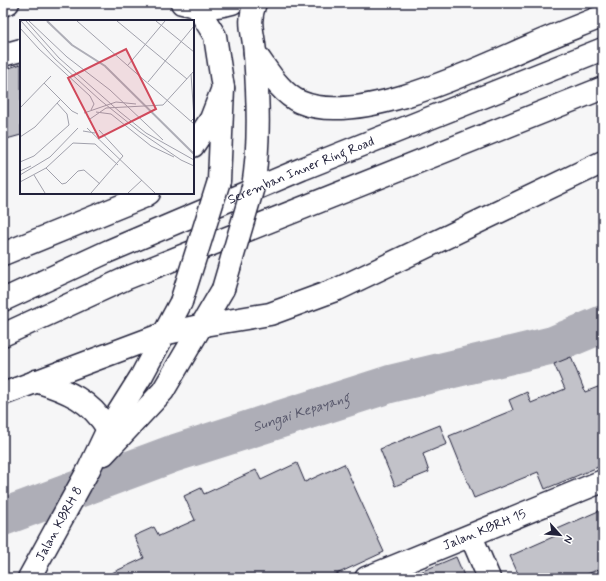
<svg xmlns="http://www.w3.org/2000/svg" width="606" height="581" font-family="Mynerve,sans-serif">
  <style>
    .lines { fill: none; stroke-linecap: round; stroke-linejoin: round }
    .river { stroke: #aeaeb7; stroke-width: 38 }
    .building { fill: #c2c2c9; stroke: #22223b }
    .minor-casing { stroke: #22223b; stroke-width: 25 }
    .major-casing { stroke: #22223b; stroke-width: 25 }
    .minor { stroke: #fff; stroke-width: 22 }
    .major { stroke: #fff; stroke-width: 22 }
    .minor-bridge-casing { stroke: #22223b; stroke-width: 25; stroke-linecap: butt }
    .minor-bridge { stroke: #fff; stroke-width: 22 }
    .labels { text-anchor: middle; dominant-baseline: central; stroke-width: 3; stroke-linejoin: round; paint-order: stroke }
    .street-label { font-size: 13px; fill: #22223b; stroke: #fff }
    .water-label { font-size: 14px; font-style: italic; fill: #5a5a6d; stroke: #fff }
    .inset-river { fill: none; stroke: #aeaeb7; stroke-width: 2 }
    .inset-road { fill: none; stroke: #a1a1ac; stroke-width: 1 }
    .view { fill: #d1495b; fill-opacity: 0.15; stroke: #d1495b; stroke-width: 2 }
    .inset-edge { fill: none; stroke: #22223b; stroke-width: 2 }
  </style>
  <rect width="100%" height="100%" fill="#f6f6f7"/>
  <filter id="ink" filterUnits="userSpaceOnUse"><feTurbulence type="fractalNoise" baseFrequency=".025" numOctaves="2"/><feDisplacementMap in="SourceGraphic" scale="8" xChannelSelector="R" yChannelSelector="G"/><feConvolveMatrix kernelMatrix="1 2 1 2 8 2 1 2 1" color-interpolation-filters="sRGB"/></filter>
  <g filter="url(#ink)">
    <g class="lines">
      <path class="river" id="s1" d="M 3,517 L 172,454 L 390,384 L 553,345 L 603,324"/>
    </g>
    <path class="building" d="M 21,64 L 21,135 L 3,140 L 3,70 Z
      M 571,357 L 585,392 L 603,385 L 603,465 L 545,489 L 538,472 L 474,498 L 449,436 L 513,410 L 509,400 L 527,392 L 531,403 L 565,389 L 554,364 Z
      M 440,425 L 447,444 L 423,454 L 429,472 L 395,486 L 380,449 Z
      M 297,463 L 305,482 L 344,464 L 384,552 L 328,578 L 101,578 L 144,558 L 134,536 L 154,527 L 159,536 L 195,520 L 184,496 L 201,488 L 204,494 L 256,470 L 261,480 Z
      M 603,509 L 603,567 L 579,578 L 520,578 L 510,556 L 555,536 L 553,531 Z
      M 456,557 L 465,578 L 406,578 Z"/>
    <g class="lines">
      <defs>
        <g id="minor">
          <path d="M 3,5 L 8,3"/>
          <path d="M 197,7 L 215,36 L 223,88 L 219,181"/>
          <path d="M 3,55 L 21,50"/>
          <path d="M 253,187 C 260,144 258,98 255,54 C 254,33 247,24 255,3"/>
          <path d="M 104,454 L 163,391 L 223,289"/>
          <path d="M 471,536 L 489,578"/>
          <path id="s2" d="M 29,578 L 89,469 L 108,429 L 142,375 L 181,302"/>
          <path id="s3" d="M 366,578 L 603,481"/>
        </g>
        <g id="major">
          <path d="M 182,3 C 200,8 215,8 232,3"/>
          <path d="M 255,53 C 267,69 280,93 300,102 C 358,127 475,70 530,46 C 554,35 579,26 603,16"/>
          <path d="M 193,146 L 211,119 L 223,88"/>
          <path d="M 3,254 L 143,197 L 149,193"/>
          <path id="s4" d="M 3,300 L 109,251 L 302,169 L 603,49"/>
          <path d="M 3,335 L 127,278 L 603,88"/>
          <path d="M 36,381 C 68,391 90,400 108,429"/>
          <path d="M 3,394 L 163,334 L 204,325 L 270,314 L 338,289 L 603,162"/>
        </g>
      </defs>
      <use href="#minor" class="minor-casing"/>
      <use href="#major" class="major-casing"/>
      <use href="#minor" class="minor"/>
      <use href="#major" class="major"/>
      <defs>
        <path id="minor-bridge" d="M 223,289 L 253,187
          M 181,302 L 219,181"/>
      </defs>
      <use href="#minor-bridge" class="minor-bridge-casing"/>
      <use href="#minor-bridge" class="minor-bridge"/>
    </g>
  </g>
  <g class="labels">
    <g class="street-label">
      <text stroke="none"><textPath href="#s4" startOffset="325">Seremban Inner Ring Road</textPath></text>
      <text stroke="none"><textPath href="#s2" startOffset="62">Jalan KBRH 8</textPath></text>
      <text stroke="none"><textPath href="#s3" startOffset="128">Jalan KBRH 15</textPath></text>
    </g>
    <g class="water-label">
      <text stroke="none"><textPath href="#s1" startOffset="316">Sungai Kepayang</textPath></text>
    </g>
  </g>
  <g transform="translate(20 20)">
    <rect width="174" height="174" fill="#f6f6f7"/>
    <path class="inset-river" d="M 27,1 L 52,25 L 85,46 L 174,134"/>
    <path class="inset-road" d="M 1,1 L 35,39 L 80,80 L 120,112 L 161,140 L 174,146M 6,1 L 39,38 L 100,92 L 126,113 L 174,140M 9,1 L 47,37 L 90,70 L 143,120M 57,1 L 174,104M 97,1 L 167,59M 136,1 L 174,32M 0,8 L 19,29 L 70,76 L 74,84 L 71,90M 108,45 L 145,1M 171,54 L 174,98 L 171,101M 128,62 L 174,6M 24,63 L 52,91 L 58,94M 0,88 L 31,56M 76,92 L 91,94 L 131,126 L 154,137M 64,93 L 96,82 L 116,84M 70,99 L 86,88 L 143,85 L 174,51M 67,108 L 135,173M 63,111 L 75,113M 0,117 L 15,107 L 40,80M 0,142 L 14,136 L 49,105 L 47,94 L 37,83M 26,148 L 42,164 L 46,163 L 58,151 L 64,150 L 80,164M 0,151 L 11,146M 0,155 L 30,137 L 58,108M 14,155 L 25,173M 0,162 L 26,148 L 53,123 L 75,124 L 98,145M 71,173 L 103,136 L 79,110M 108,173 L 122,160"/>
    <path class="view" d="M 106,29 L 136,89 L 79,118 L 48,58 Z"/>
    <rect width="174" height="174" class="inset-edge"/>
  </g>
  <rect width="606" height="581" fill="none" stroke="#fff" stroke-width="16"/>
  <rect x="8" y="8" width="590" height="565" fill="none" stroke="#22223b" stroke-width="1.5" filter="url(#ink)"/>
  <g transform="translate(560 535) rotate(117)" stroke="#ffffff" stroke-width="3" paint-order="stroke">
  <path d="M0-3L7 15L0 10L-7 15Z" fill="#22223b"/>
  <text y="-6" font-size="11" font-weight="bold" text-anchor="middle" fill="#22223b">N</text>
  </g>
</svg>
